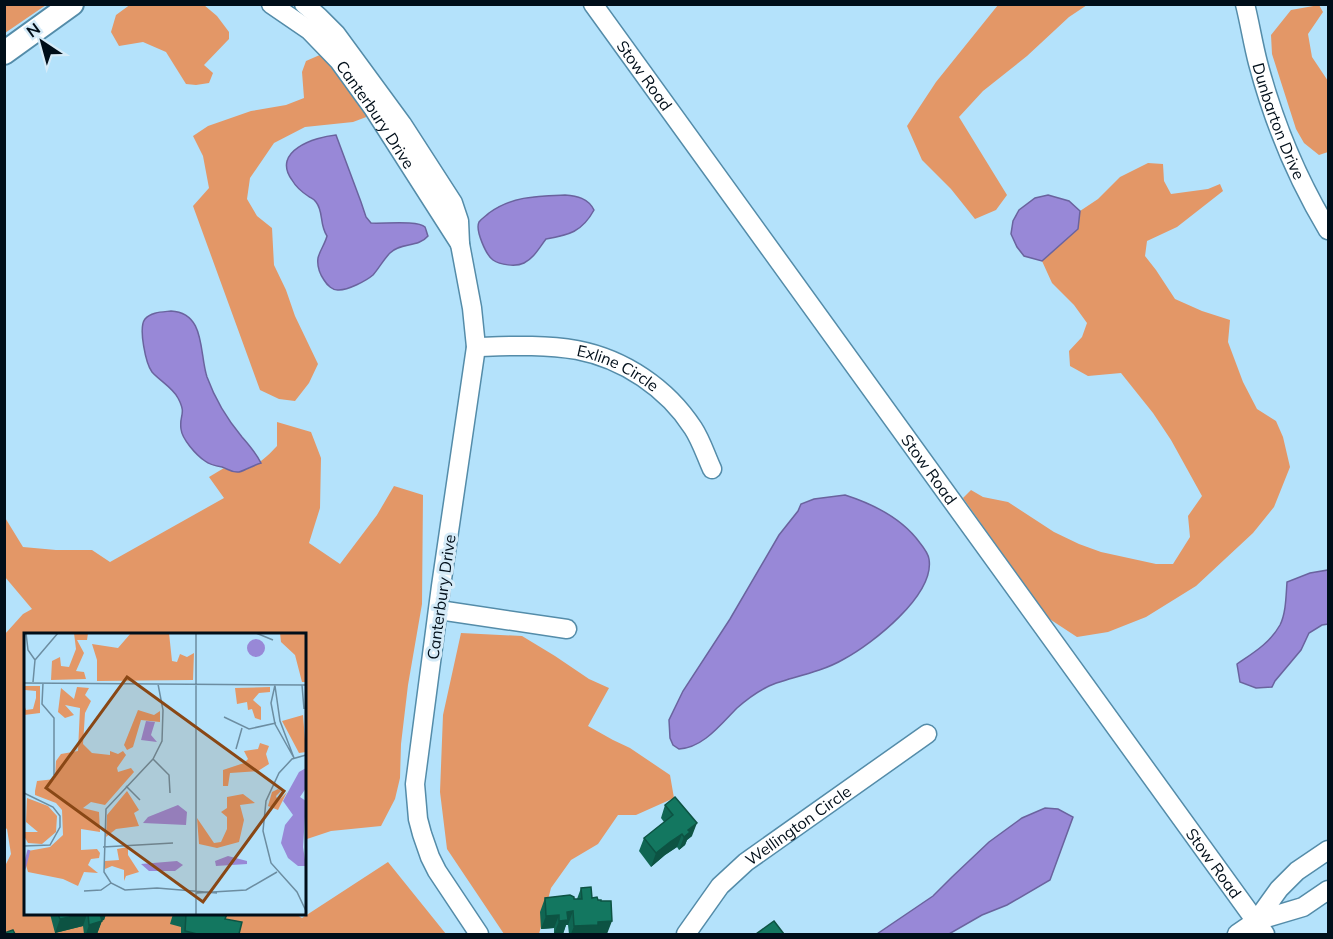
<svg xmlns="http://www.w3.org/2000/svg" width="1333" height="939" font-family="Mulish,sans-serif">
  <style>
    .green { fill: #e39767 }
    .water { fill: #9888d7; stroke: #6a639e; stroke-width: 1.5 }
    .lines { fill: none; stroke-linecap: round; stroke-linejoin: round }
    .minor-casing { stroke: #548ca9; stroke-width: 21 }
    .major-casing { stroke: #548ca9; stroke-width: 26 }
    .minor { stroke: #fff; stroke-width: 18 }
    .major { stroke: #fff; stroke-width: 22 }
    .wall { fill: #106653 }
    .shaded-wall { fill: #0d5343 }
    .building { fill: #137760; stroke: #0d5343; stroke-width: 1.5 }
    .labels { text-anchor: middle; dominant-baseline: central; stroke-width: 6; stroke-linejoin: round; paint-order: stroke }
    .street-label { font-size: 16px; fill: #000e19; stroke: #d5ebf8 }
    .inset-river { fill: none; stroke: #9888d7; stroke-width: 3 }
    .inset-road { fill: none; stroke: #6c8da1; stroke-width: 1.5 }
    .view { fill: #894715; fill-opacity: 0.15; stroke: #894715; stroke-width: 3 }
    .inset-edge { fill: none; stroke: #000e19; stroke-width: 3 }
  </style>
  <rect width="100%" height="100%" fill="#b4e2fb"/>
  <path class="green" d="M 5,4 L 46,4 L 46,5 L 5,33 Z
    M 131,4 L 204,5 L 217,16 L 229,32 L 229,39 L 204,65 L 213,73 L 209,83 L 196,85 L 186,84 L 166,52 L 143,42 L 119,46 L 111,32 L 116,15 Z
    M 998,5 L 1087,5 L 1069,17 L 1027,56 L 983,91 L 959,117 L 1007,195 L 996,210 L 975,219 L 951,189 L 922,160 L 907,126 L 936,82 Z
    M 1319,5 L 1323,12 L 1308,34 L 1312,57 L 1328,81 L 1328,152 L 1319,155 L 1304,143 L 1296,129 L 1272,54 L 1271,35 L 1291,10 Z
    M 322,54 L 340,73 L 356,99 L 369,116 L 353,122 L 305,127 L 274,143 L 250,178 L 247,199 L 257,216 L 272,228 L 274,265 L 286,290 L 295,316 L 318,364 L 309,383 L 295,401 L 279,399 L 260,390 L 193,206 L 209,188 L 203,156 L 193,136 L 208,126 L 251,111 L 286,105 L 304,98 L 302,72 L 306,61 Z
    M 1148,163 L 1163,164 L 1164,181 L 1171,194 L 1208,189 L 1220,184 L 1223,191 L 1177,227 L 1147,241 L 1145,256 L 1156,270 L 1175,299 L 1202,311 L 1230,320 L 1228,342 L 1243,382 L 1257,409 L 1276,421 L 1283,437 L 1290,467 L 1274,507 L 1253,533 L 1196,586 L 1146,617 L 1108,632 L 1077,637 L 1048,618 L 963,498 L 971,490 L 983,497 L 1008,502 L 1054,532 L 1079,544 L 1101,552 L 1156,564 L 1173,564 L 1190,537 L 1188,516 L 1202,496 L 1171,440 L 1153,413 L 1121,373 L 1088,376 L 1070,366 L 1069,351 L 1082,337 L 1087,323 L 1074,305 L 1052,283 L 1042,261 L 1078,229 L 1080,211 L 1098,199 L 1120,177 Z
    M 277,422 L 311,432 L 321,458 L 320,508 L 309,543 L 340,564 L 377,515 L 394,486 L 423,495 L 422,604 L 408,685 L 401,744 L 400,778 L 395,799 L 381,826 L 331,831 L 307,839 L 305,842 L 304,634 L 26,634 L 26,914 L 295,914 L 302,918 L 388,862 L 446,934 L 5,934 L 5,866 L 11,854 L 7,829 L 4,827 L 5,634 L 23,614 L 32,609 L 5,577 L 4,516 L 23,547 L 56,550 L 92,550 L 110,562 L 224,498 L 209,477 L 224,468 C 244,479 264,460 277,446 Z
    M 461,633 L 522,636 L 555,656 L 589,679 L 609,688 L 588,726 L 613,740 L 630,748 L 670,775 L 674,798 L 636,815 L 618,815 L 598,844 L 571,860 L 551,888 L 539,934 L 504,934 L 447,849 L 440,792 L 443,715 Z"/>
  <path class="water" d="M 336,135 L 361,202 L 366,217 L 371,223 C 382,224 418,220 425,227 C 426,229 427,234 428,236 C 418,248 401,242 390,253 C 384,259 379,268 373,275 C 366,281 348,290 339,290 C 333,291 327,285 324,280 C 320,274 317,265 318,258 C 320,250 325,244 327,236 C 319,224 324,212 316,202 C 313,198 312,199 308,196 C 302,192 296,187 292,180 C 271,151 315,137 336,135 Z
    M 565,195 C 577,196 588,198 594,210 C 582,232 569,235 546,239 C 539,248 534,258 524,263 C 516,267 500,265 493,260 C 486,255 475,230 479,222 C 482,218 486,216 489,213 C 512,196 538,196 565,195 Z
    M 1048,195 L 1069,201 L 1080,211 L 1078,229 L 1042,261 L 1024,256 L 1017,247 L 1011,234 L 1013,221 L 1019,210 L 1035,198 Z
    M 171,311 C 206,313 199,353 207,377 C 215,399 227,419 242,437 C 250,446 256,453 261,463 C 254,465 246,470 239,472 C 232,473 228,469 222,467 C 216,466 210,465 205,461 C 196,455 182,439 181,429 C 179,414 187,415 178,398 C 173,388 160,381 152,372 C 146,364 138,328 145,319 C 151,312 162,312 171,311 Z
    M 845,495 C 873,504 902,518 920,543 C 924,548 928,553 929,559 C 935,595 872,644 844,659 C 827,669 807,674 789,679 C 781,682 774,683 767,687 C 757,692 746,700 737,708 C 721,724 703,748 679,749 L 673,745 L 670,738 L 669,720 L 683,691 L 730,619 L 779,535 L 798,511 L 801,504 L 814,499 Z
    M 1328,570 L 1328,624 L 1322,625 L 1309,633 L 1301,650 L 1275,681 L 1272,687 L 1256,688 L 1240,682 L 1237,664 C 1253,653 1270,643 1280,625 C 1286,613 1286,596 1287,582 L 1310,573 Z
    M 1045,808 L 1058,809 L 1073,817 L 1050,880 L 1007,905 L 982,915 L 949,934 L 877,934 L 933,896 L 952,877 L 989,842 L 1022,818 Z"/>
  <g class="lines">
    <defs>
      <g id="minor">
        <path id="s1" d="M 271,4 L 309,30 L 339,61 L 373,108 L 460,244"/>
        <path d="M 304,4 L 319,17 L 336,34 L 402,124 L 453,203 L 459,221 L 460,244 L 472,308 L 476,347 L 441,586 L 415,784 L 418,819 L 422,834 L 430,857 L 437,871 L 479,934"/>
        <path id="s2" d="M 593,4 L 1265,934"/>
        <path id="s3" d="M 1245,4 C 1250,24 1253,44 1258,63 C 1273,120 1298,180 1328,230"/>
        <path id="s4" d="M 476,347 C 509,346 544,344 577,350 C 624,359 667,388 693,428 C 701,440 706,456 712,469"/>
        <path d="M 439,610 L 567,629"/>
        <path d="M 1256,921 L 1303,907 L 1328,890"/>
        <path id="s5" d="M 686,934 L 720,886 L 746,862 L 927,734"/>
        <path d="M 1237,934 L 1256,921 L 1279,889 L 1297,871 L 1328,850"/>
      </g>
      <path id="major" d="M 4,53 L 72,4"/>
    </defs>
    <use href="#minor" class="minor-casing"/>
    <use href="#major" class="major-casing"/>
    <use href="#minor" class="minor"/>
    <use href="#major" class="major"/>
  </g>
  <path class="wall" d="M 665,805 L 692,836 L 687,840 L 685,845 L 679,850 L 677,847 L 665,855 L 651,867 L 639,851 L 644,838 L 664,822 L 661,818 Z
    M 581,888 L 592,898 L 607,934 L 569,934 L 568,925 L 566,925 L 563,934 L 554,934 L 554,928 L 541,929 L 540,912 L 545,898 L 577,899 Z
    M 50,914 L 106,914 L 104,920 L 102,920 L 97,934 L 84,934 L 83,926 L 55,933 Z
    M 173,914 L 227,914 L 225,919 L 239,934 L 181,934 L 181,927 L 170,924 Z"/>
  <path class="shaded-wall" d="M 697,823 L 692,836 L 687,840 L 685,845 L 679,850 L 684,837 L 688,830 Z
    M 682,834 L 677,847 L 665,855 L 651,867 L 656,853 L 670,842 Z
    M 573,911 L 568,925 L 566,925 L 563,934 L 554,934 L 559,921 L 567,912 Z
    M 83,914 L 87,914 L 83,926 L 55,933 L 60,919 Z
    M 98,914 L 106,914 L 104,920 L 95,923 L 102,921 L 97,934 L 86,934 L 89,925 Z
    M 559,915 L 554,928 L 541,929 L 546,916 Z
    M 612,921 L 607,934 L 571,934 L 574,926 L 598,922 Z"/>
  <path class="building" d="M 675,797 L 697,823 L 688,830 L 690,832 L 684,837 L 682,834 L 670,842 L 656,853 L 644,838 L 673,815 L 665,805 Z
    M 591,887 L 592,898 L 597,897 L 598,900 L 601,900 L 601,901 L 611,901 L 612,921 L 598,922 L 598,925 L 574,926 L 573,911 L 567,912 L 568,920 L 559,921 L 559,915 L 546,916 L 545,898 L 570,895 L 574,897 L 574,899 L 582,899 L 581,888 Z
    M 58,914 L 83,914 L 60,919 Z
    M 88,914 L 100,914 L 102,921 L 89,925 Z
    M 184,914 L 227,914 L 225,919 L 242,922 L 239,934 L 197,934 L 185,931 L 186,914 Z
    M 774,921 L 784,934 L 756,934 Z
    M 13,930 L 15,934 L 4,934 L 4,933 Z"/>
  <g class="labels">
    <g class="street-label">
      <text stroke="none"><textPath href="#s2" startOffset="88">Stow Road</textPath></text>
      <text stroke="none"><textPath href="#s1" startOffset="154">Canterbury Drive</textPath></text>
      <text stroke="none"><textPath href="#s3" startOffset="122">Dunbarton Drive</textPath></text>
      <text stroke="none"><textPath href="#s4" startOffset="146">Exline Circle</textPath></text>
      <text stroke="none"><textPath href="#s2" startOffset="574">Stow Road</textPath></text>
      <text transform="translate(441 597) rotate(-82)">Canterbury Drive</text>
      <text stroke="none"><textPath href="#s5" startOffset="158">Wellington Circle</textPath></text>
      <text stroke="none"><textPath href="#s2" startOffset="1060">Stow Road</textPath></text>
    </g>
  </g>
  <g transform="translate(24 633)">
    <rect width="282" height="282" fill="#b4e2fb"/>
    <path d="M 50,0 L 64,0 L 63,7 L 53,7 L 60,20 L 52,38 L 60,39 L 62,46 L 27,47 L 28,28 L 36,24 L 37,33 L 45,34 L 52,16 ZM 107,0 L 145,0 L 148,28 L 153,29 L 156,21 L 163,24 L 170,20 L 169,47 L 73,48 L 73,27 L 68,11 L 94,15 ZM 256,0 L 282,0 L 282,49 L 278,49 L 271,22 L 257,9 ZM 0,53 L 16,53 L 16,80 L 0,82 L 0,72 L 2,77 L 9,76 L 12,65 L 12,58 L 1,57 ZM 53,54 L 65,55 L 61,62 L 67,68 L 61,80 L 59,111 L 68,120 L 86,122 L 86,118 L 94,121 L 99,118 L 102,122 L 93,135 L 94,139 L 107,135 L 110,139 L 81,172 L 67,169 L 59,175 L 75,179 L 76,199 L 57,196 L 57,217 L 73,216 L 76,220 L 75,225 L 67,226 L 64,232 L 74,240 L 60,239 L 54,253 L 39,246 L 4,239 L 1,229 L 4,218 L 26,214 L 39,202 L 38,177 L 32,170 L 11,162 L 11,158 L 13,148 L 31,146 L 32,128 L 37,121 L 54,118 L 56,75 L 41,72 L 50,82 L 41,85 L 34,79 L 37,55 L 50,66 ZM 246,54 L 246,59 L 235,60 L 229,67 L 237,74 L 237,87 L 231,85 L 228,76 L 224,77 L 223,69 L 213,71 L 211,55 ZM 114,77 L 130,82 L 136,78 L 136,89 L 117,87 L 109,114 L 103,117 L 100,112 ZM 279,82 L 282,119 L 275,120 L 258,88 ZM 236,110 L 245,113 L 242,121 L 245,131 L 234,138 L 206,140 L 204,153 L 199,153 L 199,137 L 220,130 L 224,126 L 220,118 L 234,116 ZM 254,156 L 257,158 L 252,163 L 254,168 L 263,159 L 254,177 L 244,173 L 248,159 ZM 103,158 L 115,177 L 110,180 L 115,193 L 92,196 L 82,204 L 83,182 ZM 219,161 L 231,170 L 216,172 L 220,187 L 215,209 L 193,215 L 175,211 L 173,185 L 190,210 L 197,209 L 203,196 L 203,184 L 197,179 L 203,175 L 203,164 ZM 3,165 L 24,173 L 33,183 L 32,199 L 18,211 L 4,210 L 0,203 L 0,199 L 14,199 L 2,189 ZM 104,214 L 104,222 L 115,239 L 102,243 L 100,248 L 100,237 L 88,233 L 81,236 L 81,228 L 95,227 L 93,216 Z" fill="#e39767"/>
    <path d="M223 15a9 9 0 1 1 18 0a9 9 0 1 1-18 0ZM 122,88 L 131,89 L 127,102 L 133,109 L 117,107 ZM 282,135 L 282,155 L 276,164 L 282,168 L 279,214 L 282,233 L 274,233 L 264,225 L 257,210 L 261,192 L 269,182 L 259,168 L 275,139 ZM 154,172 L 163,179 L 162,192 L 119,190 L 124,184 ZM 204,223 L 223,228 L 223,231 L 192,233 L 191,228 ZM 153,228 L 159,232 L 151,238 L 125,238 L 117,231 Z" fill="#9888d7"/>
    <path class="inset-river" d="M 0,236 L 5,217"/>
    <path class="inset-road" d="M 2,0 L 4,17 L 11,27 L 34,0M 232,0 L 249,7M 9,49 L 11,27M 0,50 L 282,52M 19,50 L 18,71 L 30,85 L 30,142M 134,51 L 139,77 L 138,108 L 129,126 L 82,176 L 80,239 L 87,250 L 101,257 L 133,255 L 193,260M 251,52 L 247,70 L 251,91 L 270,125M 278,52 L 280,76M 251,53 L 256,88 L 270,125M 200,84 L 225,96 L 252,90M 212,116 L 218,95M 282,122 L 268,126 L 255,140 L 242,168 L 239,198 L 247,230 L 273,259 L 282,278M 129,126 L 145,142 L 146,160M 102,153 L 116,167M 0,160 L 29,174 L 36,183 L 36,194 L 26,212 L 0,213M 79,214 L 149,210M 60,258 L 77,257 L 87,250M 172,260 L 222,257 L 253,239M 172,282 L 172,0"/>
    <path class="view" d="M 103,44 L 260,158 L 179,269 L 22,155 Z"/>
    <rect width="282" height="282" class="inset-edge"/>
  </g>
  <rect width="1333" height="939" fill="none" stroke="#000e19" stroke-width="12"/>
  <g transform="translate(42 42) rotate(324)" stroke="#d5ebf8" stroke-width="4.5" paint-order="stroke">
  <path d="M0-4.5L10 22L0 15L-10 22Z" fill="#000e19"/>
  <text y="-9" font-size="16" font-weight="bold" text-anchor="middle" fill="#000e19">N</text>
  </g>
</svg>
